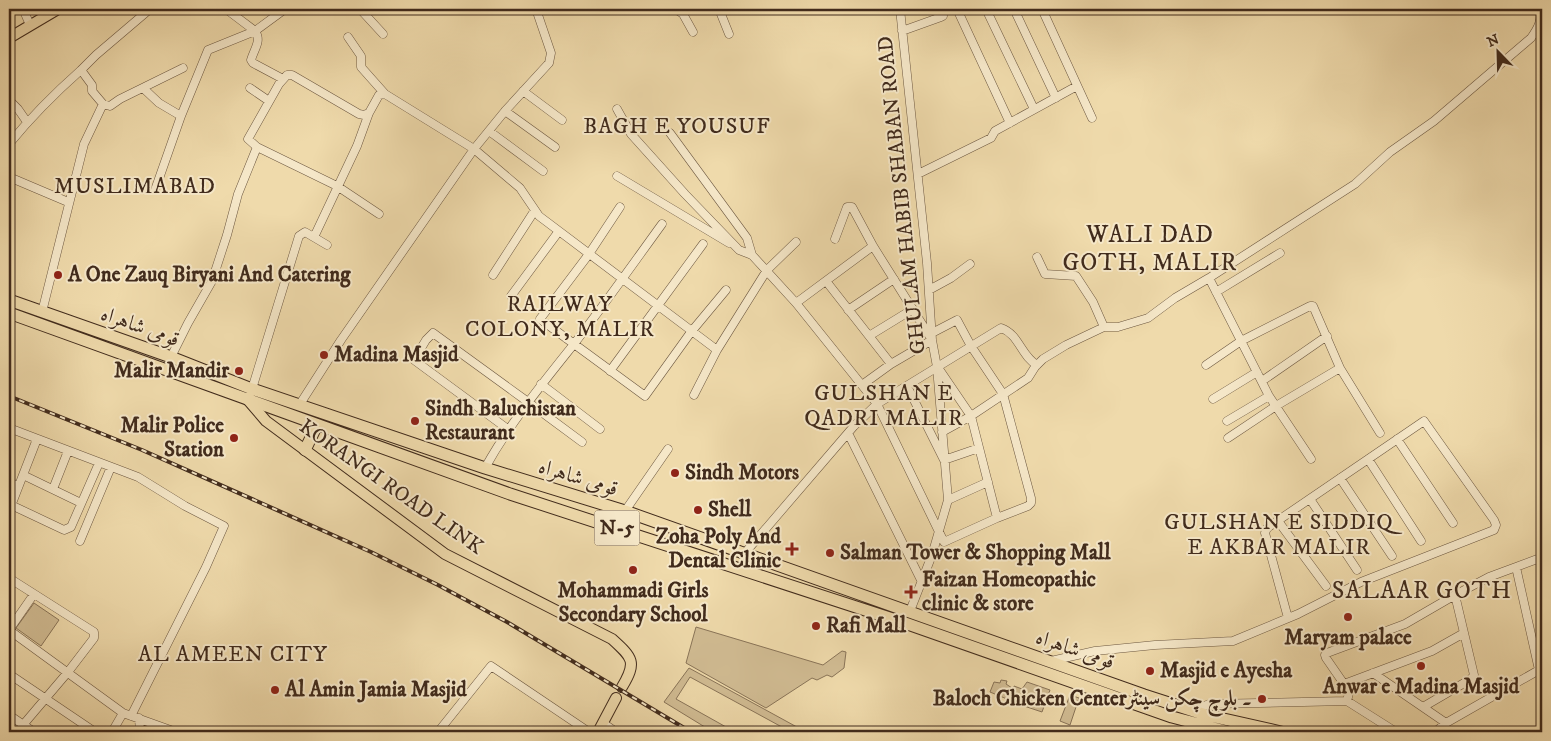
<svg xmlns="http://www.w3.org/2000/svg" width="1551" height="741" font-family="'IM FELL DW Pica',Amiri,serif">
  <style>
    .green { fill: #d1bc93; stroke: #897458 }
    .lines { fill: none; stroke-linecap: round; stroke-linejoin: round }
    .minor-casing { stroke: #6c5740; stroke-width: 9 }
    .major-casing { stroke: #412b1c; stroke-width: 12 }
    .highway-casing { stroke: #412b1c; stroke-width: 13 }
    .minor { stroke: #f5e7c8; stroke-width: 8 }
    .major { stroke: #efdaab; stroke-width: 10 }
    .highway { stroke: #efdaab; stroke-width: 11 }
    .rail-casing { stroke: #412b1c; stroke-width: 4 }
    .rail { stroke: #f5e7c8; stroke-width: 2; stroke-dasharray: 5.5; stroke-linecap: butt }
    .poi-dot { fill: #8f2418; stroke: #f5e7c8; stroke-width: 2 }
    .labels { text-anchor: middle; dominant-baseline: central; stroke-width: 4; stroke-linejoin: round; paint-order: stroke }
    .shield { fill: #f5e7c8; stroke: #776350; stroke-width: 1 }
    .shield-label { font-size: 20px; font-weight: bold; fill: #412b1c }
    .street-label { font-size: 21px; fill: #412b1c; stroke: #f5e7c8 }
    .poi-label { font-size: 21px; font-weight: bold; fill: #412b1c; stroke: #f5e7c8; text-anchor: start }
    .neighbourhood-label { font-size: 22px; letter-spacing: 1px; fill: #412b1c; stroke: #f5e7c8 }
    .quarter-label { font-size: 24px; letter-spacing: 1px; fill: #412b1c; stroke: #f5e7c8 }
  </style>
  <rect width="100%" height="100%" fill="#efdaab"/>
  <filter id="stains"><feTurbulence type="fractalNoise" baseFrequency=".004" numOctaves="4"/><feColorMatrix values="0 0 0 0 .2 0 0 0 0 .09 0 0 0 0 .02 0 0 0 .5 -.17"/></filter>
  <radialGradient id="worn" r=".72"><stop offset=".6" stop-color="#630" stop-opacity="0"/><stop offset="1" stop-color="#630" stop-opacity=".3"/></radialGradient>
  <path class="green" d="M 34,603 L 59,620 L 41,646 L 16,628 Z
    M 696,627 L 823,665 L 842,651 L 846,652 L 844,668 L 832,677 L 827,675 L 817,680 L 812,678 L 766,708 L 686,663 Z
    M 689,668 L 806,732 L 791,732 L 690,677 L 676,699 L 735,732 L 713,732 L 664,702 Z
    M 1001,680 L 1007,681 L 1006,684 L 1012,688 L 1007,699 L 990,692 L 994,682 L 1000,683 Z
    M 1027,682 L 1050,690 L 1042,712 L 1009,701 L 1014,686 L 1022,689 Z
    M 1070,695 L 1079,698 L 1070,725 L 1060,721 Z"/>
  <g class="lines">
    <defs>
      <path id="minor" d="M 23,9 L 30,25
        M 226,9 L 255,31 C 262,41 254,49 251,60 L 253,63 L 283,79
        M 360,9 L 383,34
        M 658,9 L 677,10 L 683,14 L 693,32
        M 719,9 L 729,34
        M 900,9 L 927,263 L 932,340 L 937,367 L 948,500 L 932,555 L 910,611
        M 957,9 L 1010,123
        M 986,9 L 1034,109
        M 1014,9 L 1056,98
        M 1042,9 L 1092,118
        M 902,31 L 941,17 L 943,16 L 942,9
        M 348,37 L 361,56 L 361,67 L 385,94
        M 81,70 L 96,55 L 150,9
        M 143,88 L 159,103 L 181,116
        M 250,88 L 269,101
        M 523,91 L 562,120
        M 9,100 L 18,109 L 27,122
        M 103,104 L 110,106 L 120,99 L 183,68
        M 617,109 L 631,134 L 685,194 L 739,250 L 752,255 L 796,303 L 877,404 L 944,542 L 997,518 L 1028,506 L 1031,503 L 1031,498 L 1003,394 L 971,346 L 957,320 L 932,333
        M 505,111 L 555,147
        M 489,131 L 543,171
        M 670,133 L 747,238 L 752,255
        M 9,144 C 31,117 55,93 81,70 L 92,85 L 92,91 L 103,104 L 84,144 L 42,312
        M 918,174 L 991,138 L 995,131 L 1077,86
        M 617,176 L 729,243
        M 9,177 L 68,202
        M 155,190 L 181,116 L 208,50 L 255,31 L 285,9
        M 620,207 L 589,254 L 540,319 L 645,396 L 691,332 L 726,290
        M 379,214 L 337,186 L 257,147 L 248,139 L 279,84 L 287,75 L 292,75 L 359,114 L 364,115 L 369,113 L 379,95 L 385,94 L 474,149 L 505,111 L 549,63 L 551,53 L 536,9
        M 315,235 L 357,146 L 369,113
        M 835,239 L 847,207 L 852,207 L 873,246 L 932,340 L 891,364 L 862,385
        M 1037,257 L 1045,274 L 1076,276 L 1093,302 L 1104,327
        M 493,275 L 535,210
        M 1209,278 L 1269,396 L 1311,459
        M 826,281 L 891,364
        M 929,290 L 951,278 L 970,264
        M 1216,292 L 1280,253
        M 511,296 L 559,231
        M 796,303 L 873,246
        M 848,310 L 894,279
        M 869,336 L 913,309
        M 171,357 L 188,323 L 212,281 L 227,235 L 238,194 L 257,147
        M 1206,365 L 1241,341 L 1310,306 L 1313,306 L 1340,368 L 1380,433
        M 939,369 L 971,416 L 997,518
        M 610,371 L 703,244
        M 1262,381 L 1327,336
        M 541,384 L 600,429
        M 907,386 L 944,460 L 979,448
        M 252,389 L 299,236 L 305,232 L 327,245
        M 694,395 L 717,350 L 767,270 L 796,242
        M 1213,399 L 1257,372
        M 300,404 L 341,340 L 474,149 L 520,188 L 539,216 L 717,350
        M 1227,421 L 1269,396
        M 9,428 L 138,477 L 185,506 L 224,526 L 206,567 L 131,716
        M 509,430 L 414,360 L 426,340 L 433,333 L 528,402 L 582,442
        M 942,432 L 971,416 L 1028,378 L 1035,367 L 1043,359 L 1066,345 L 1104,327 L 1118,327 L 1148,318 L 1175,298 L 1209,278 L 1355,184 L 1390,152 L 1434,121 L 1531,38 C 1538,28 1542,21 1540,9
        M 848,433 L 922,582
        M 1228,438 L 1276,406 L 1340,368
        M 1397,439 L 1453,523
        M 1368,459 L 1421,541
        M 485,468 C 510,423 542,384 574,344 C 604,305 633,264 662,224
        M 23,475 L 81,503
        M 1340,478 L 1392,556
        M 9,481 L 18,487
        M 53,489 L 68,451
        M 1310,499 L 1357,570
        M 948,500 L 988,482
        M 11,505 L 64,530 L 71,527 L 99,463
        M 9,511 L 37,439
        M 625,511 L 668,449
        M 1278,521 L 1326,586
        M 80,541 L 111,467
        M 744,554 L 854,426 L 877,404 L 1001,328 C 1019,334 1021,356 1037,365
        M 1516,567 L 1540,558
        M 9,578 L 94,632 L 94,638 L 68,672 L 17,732
        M 9,630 L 123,713 L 176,732
        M 9,630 L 34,594
        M 1051,661 L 1095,651 L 1155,645 L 1233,641 L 1298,614 L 1361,582 L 1494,530 L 1496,525 L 1494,520 L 1424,421 L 1267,528 L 1265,533 L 1288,618
        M 1373,673 L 1446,723
        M 9,674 L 95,732
        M 1344,684 L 1326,658 L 1325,655 L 1327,653 L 1405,624 L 1455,595 L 1474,675 L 1471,679 L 1423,707
        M 1347,701 L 1349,693 L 1344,684 L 1432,651 L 1464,633
        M 1193,711 L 1209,704 L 1347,701 L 1396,732
        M 9,715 L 34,732
        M 139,718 L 140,732
        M 603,723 L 616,732
        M 112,732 L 123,713
        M 438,732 L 491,666 L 589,732
        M 1435,732 L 1446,723 L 1539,670 L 1516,567 L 1489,577 L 1455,595"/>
      <path id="major" d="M 9,38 L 58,9
        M 249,397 L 248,400 L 266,421 L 445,554 L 612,639 C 633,658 637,662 622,687
        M 598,732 L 616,698"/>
      <path id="highway" d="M 9,300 L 171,357 L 252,389 L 485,468 L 625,511 L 1144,695 L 1206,715 L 1281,732
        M 9,313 L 510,494 L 905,623 L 1172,717 L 1229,732
        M 305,450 L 317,425"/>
    </defs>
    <use href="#minor" class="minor-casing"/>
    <use href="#major" class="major-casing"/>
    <use href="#highway" class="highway-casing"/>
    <use href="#minor" class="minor"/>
    <use href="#major" class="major"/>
    <use href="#highway" class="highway"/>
    <defs>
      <path id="rail" d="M 9,396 L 142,450 L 371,552 L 438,585 L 507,622 L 691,732"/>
    </defs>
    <use href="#rail" class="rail-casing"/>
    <use href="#rail" class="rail"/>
  </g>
  <g class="poi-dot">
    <circle cx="58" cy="275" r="5"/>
    <circle cx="324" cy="355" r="5"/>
    <circle cx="239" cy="371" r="5"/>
    <circle cx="415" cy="421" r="5"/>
    <circle cx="234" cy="438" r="5"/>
    <circle cx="675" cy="473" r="5"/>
    <circle cx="698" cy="510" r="5"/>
    <path d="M789.5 541.5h5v5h5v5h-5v5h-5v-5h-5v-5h5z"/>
    <circle cx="830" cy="553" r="5"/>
    <circle cx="633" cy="570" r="5"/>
    <path d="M908.5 584.5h5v5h5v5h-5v5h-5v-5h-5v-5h5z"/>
    <circle cx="1348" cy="617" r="5"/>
    <circle cx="816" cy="626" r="5"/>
    <circle cx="1421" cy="666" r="5"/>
    <circle cx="1150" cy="671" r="5"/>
    <circle cx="275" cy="690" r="5"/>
    <circle cx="1262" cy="699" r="5"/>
  </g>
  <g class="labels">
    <rect class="shield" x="594.5" y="510.5" width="45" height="35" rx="4"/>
    <g class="shield-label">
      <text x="617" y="528">N-5</text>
    </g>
    <g class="street-label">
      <text transform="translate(902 195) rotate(-96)">GHULAM HABIB SHABAN ROAD</text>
      <text transform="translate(140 327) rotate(20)">قومی شاہراہ</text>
      <text transform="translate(578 478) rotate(17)">قومی شاہراہ</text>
      <text transform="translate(391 487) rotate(35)">KORANGI ROAD LINK</text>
      <text transform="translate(1075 650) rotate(19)">قومی شاہراہ</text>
    </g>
    <g class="poi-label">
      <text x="68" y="275">A One Zauq Biryani And Catering</text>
      <text x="334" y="355">Madina Masjid</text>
      <text x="229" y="371" text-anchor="end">Malir Mandir</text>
      <text x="425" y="409">Sindh Baluchistan<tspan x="425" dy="24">Restaurant</tspan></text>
      <text x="224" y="426" text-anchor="end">Malir Police<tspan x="224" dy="24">Station</tspan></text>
      <text x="685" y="473">Sindh Motors</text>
      <text x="708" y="510">Shell</text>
      <text x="781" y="537" text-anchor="end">Zoha Poly And<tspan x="781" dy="24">Dental Clinic</tspan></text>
      <text x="840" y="553">Salman Tower &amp; Shopping Mall</text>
      <text x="922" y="580">Faizan Homeopathic<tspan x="922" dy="24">clinic &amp; store</tspan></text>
      <text x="633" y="591" text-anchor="middle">Mohammadi Girls<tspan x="633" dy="24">Secondary School</tspan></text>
      <text x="826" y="626">Rafi Mall</text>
      <text x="1348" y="638" text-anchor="middle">Maryam palace</text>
      <text x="1160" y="671">Masjid e Ayesha</text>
      <text x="1421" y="687" text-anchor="middle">Anwar e Madina Masjid</text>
      <text x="285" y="690">Al Amin Jamia Masjid</text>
      <text x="1252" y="699" text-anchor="end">Baloch Chicken Center۔ بلوچ چکن سینٹر</text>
    </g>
    <g class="neighbourhood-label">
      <text x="677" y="126">BAGH E YOUSUF</text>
      <text x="135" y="186">MUSLIMABAD</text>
      <text x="560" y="304">RAILWAY<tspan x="560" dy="25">COLONY, MALIR</tspan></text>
      <text x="884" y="393">GULSHAN E<tspan x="884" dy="25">QADRI MALIR</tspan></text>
      <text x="1279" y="522">GULSHAN E SIDDIQ<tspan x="1279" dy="25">E AKBAR MALIR</tspan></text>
      <text x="233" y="654">AL AMEEN CITY</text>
    </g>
    <g class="quarter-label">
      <text x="1150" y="235">WALI DAD<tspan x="1150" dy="28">GOTH, MALIR</tspan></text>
      <text x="1422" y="591">SALAAR GOTH</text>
    </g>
  </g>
  <rect width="1551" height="741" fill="none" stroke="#efdaab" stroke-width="30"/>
  <rect x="10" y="10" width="1531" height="721" fill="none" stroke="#412b1c" stroke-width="2.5"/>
  <rect x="15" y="15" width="1521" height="711" fill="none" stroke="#412b1c"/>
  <g transform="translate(1498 52) rotate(337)" stroke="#f5e7c8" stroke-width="4" paint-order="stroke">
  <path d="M0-4L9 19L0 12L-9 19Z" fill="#412b1c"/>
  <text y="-8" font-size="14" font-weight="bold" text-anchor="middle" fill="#412b1c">N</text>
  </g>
  <rect width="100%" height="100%" filter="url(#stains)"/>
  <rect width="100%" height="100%" fill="url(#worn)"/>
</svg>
